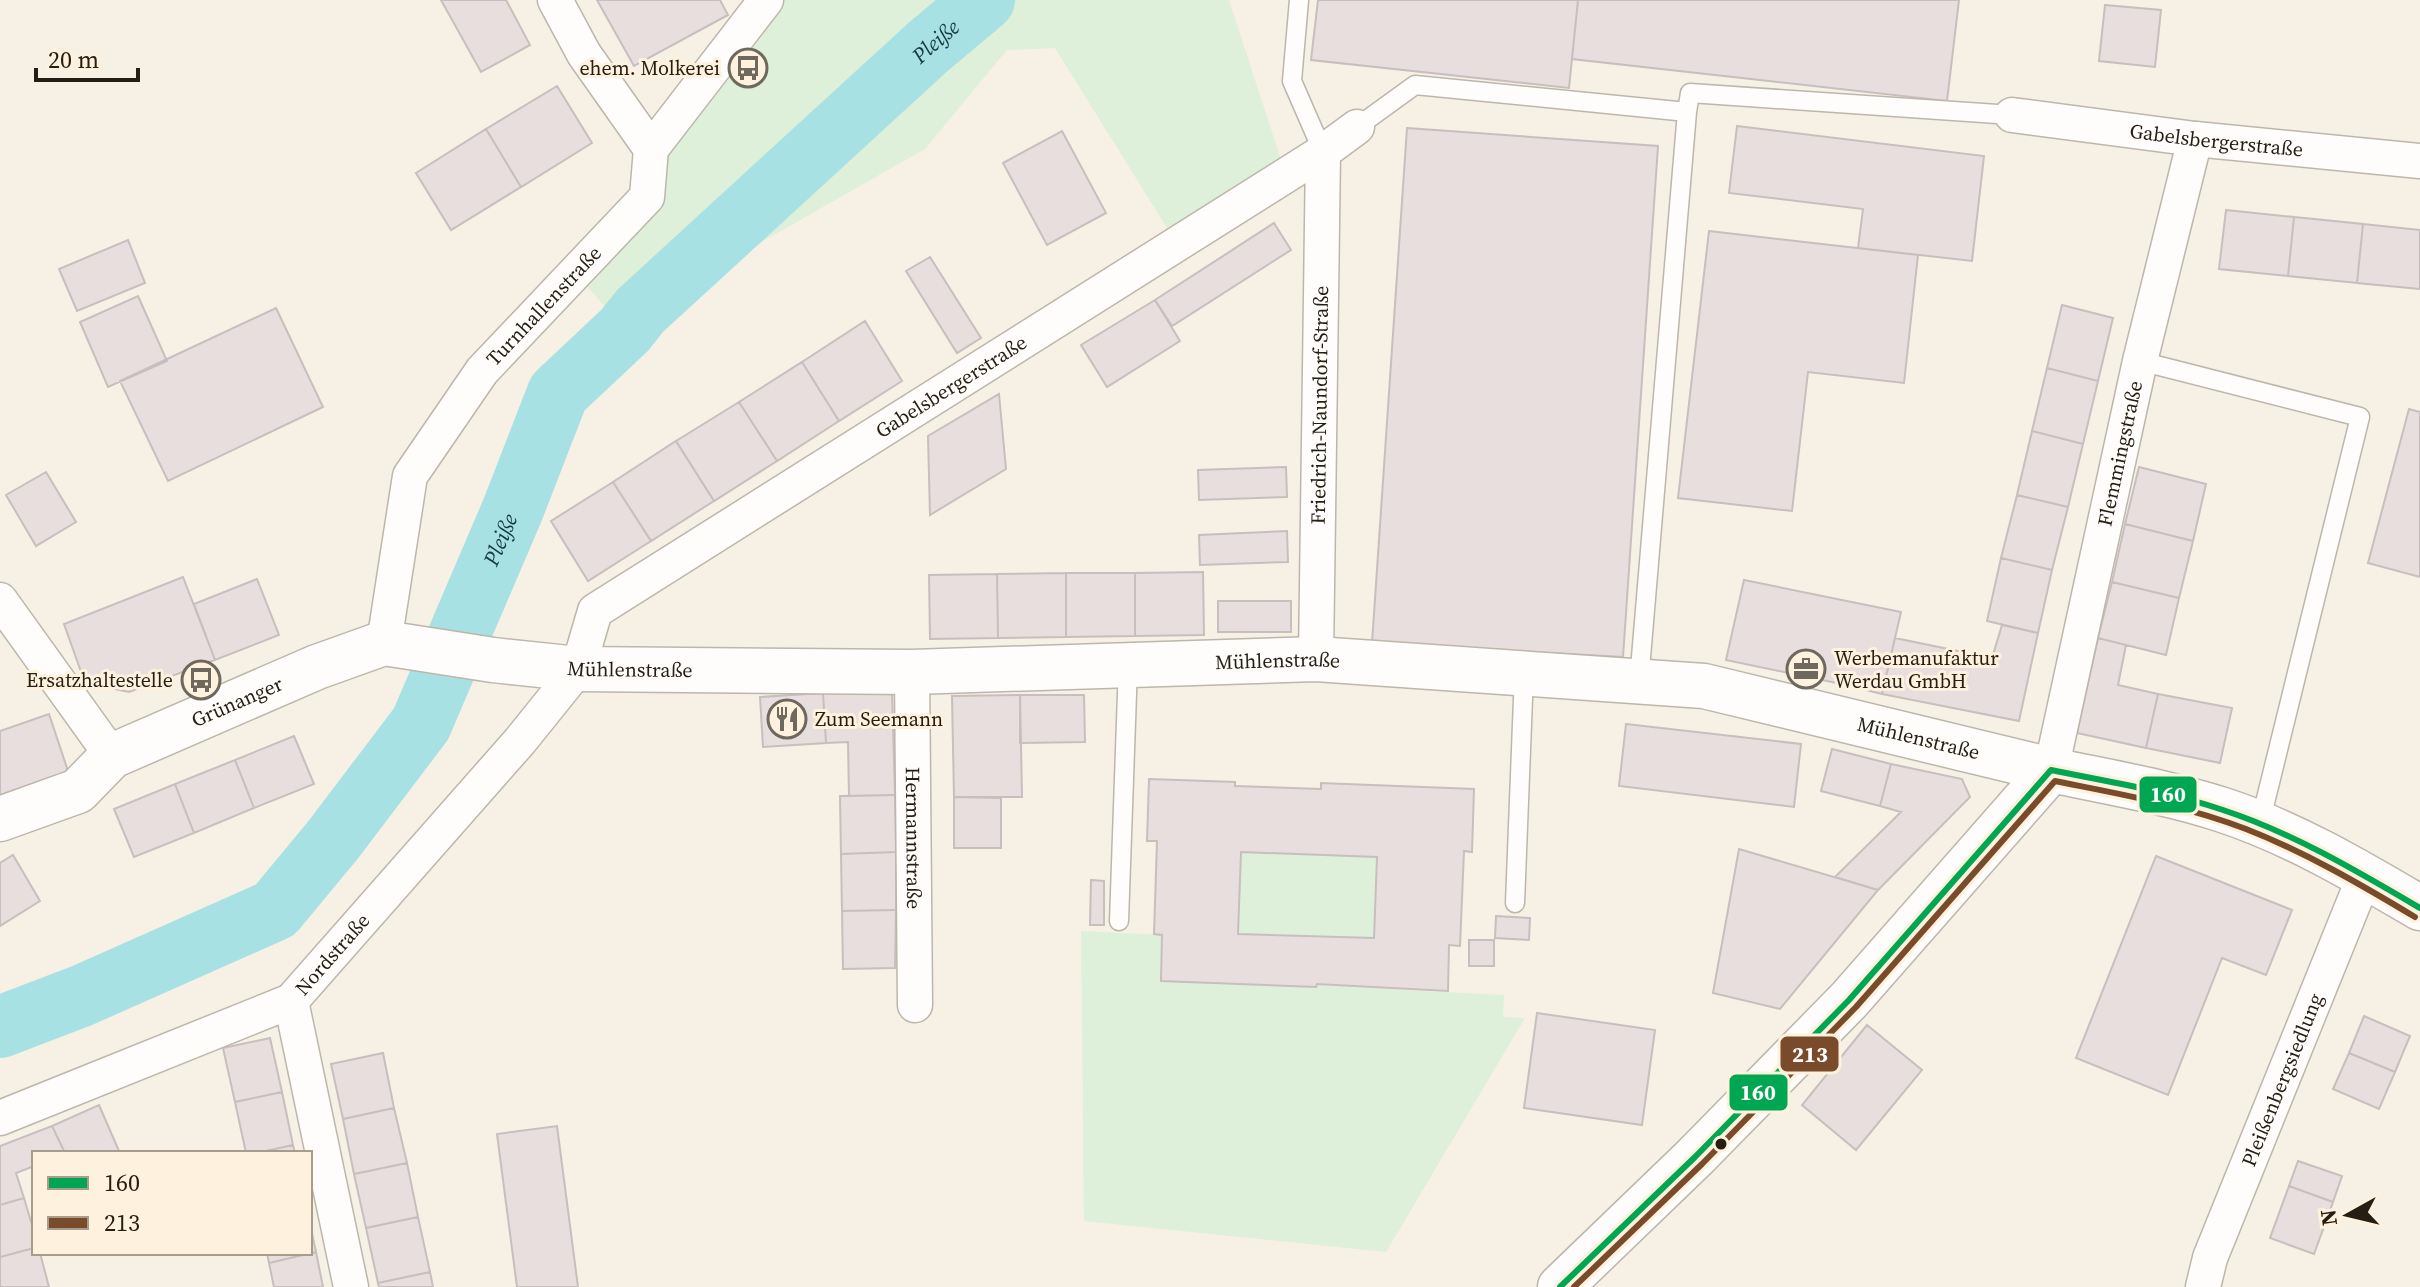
<svg xmlns="http://www.w3.org/2000/svg" width="2420" height="1287" font-family="'Source Serif 4',serif">
  <style>
    .green { fill: #def0d9 }
    .lines { fill: none; stroke-linecap: round; stroke-linejoin: round }
    .river { stroke: #a8e1e4; stroke-width: 62 }
    .building { fill: #e8dede; stroke: #c8bebe; stroke-width: 2; fill-rule: evenodd }
    .lane-casing { stroke: #bdb6ab; stroke-width: 21 }
    .street-casing { stroke: #bdb6ab; stroke-width: 37 }
    .secondary-casing { stroke: #bdb6ab; stroke-width: 47 }
    .lane { stroke: #fefdfb; stroke-width: 18 }
    .street { stroke: #fefdfb; stroke-width: 34 }
    .secondary { stroke: #fefdfb; stroke-width: 44 }
    .bus-1-casing { stroke: #fef1dd; stroke-width: 12 }
    .bus-2-casing { stroke: #fef1dd; stroke-width: 12 }
    .bus-1 { stroke: #00a651; stroke-width: 6 }
    .bus-2 { stroke: #7a4b2a; stroke-width: 6 }
    .bus-dot { fill: #261e12; stroke: #fef1dd; stroke-width: 3 }
    .labels { text-anchor: middle; dominant-baseline: central; stroke-width: 6; stroke-linejoin: round; paint-order: stroke }
    .poi-label { font-size: 20px; fill: #261e12; stroke: #fef1dd; text-anchor: end }
    .street-label { font-size: 20px; fill: #261e12; stroke: #fef1dd }
    .water-label { font-size: 22px; font-style: italic; fill: #143c40; stroke: #fef1dd }
    .line-badge { stroke: #fef1dd; stroke-width: 3 }
    .badge-label { font-size: 22px; text-anchor: middle; font-weight: bold; fill: #fff }
  </style>
  <rect width="100%" height="100%" fill="#f6f0e5"/>
  <path class="green" d="M 766,0 L 1229,0 L 1286,175 L 1177,244 L 1055,48 L 1007,50 L 925,149 L 640,311 L 625,330 L 576,273 L 647,197 L 651,149 Z
    M 1241,852 L 1377,857 L 1374,938 L 1238,934 Z
    M 1081,931 L 1162,935 L 1161,981 L 1401,987 L 1402,990 L 1504,995 L 1503,1017 L 1525,1018 L 1386,1252 L 1084,1221 Z"/>
  <g class="lines">
    <path class="river" id="s1" d="M 0,1027 L 81,996 L 275,910 L 333,840 L 421,724 L 513,509 L 558,393 L 625,330 L 640,311 L 928,47 L 984,0"/>
  </g>
  <path class="building" d="M 441,0 L 506,0 L 530,45 L 481,72 Z
    M 597,0 L 720,0 L 728,15 L 634,66 Z
    M 1318,0 L 1578,0 L 1569,88 L 1311,60 Z
    M 1578,0 L 1959,0 L 1947,101 L 1572,59 Z
    M 2105,5 L 2161,10 L 2155,67 L 2099,61 Z
    M 557,86 L 592,143 L 521,187 L 486,129 Z
    M 1737,126 L 1984,156 L 1972,261 L 1858,248 L 1863,209 L 1729,193 Z
    M 1407,128 L 1658,146 L 1623,657 L 1372,643 Z
    M 486,129 L 521,187 L 451,230 L 416,173 Z
    M 1062,131 L 1106,213 L 1047,245 L 1003,163 Z
    M 2226,210 L 2294,217 L 2288,276 L 2219,269 Z
    M 2294,217 L 2363,224 L 2357,283 L 2288,276 Z
    M 1274,223 L 1291,250 L 1172,326 L 1155,300 Z
    M 2363,224 L 2420,230 L 2420,289 L 2357,283 Z
    M 1709,231 L 1918,255 L 1904,383 L 1808,372 L 1792,511 L 1678,498 Z
    M 128,240 L 145,283 L 77,311 L 59,269 Z
    M 930,257 L 981,338 L 957,353 L 906,271 Z
    M 138,296 L 167,361 L 108,387 L 80,322 Z
    M 1155,300 L 1180,341 L 1107,387 L 1081,345 Z
    M 2062,305 L 2113,318 L 2098,381 L 2047,368 Z
    M 276,308 L 323,407 L 168,481 L 120,381 Z
    M 865,321 L 902,381 L 839,421 L 802,362 Z
    M 802,362 L 839,421 L 777,461 L 739,402 Z
    M 2047,368 L 2098,381 L 2083,444 L 2032,431 Z
    M 999,394 L 1006,469 L 930,515 L 928,436 Z
    M 739,402 L 777,461 L 714,501 L 676,441 Z
    M 2409,409 L 2420,412 L 2420,577 L 2368,563 Z
    M 2032,431 L 2083,444 L 2068,507 L 2017,495 Z
    M 676,441 L 714,501 L 651,541 L 613,482 Z
    M 1286,467 L 1287,497 L 1199,500 L 1198,470 Z
    M 2139,467 L 2206,484 L 2193,541 L 2125,524 Z
    M 46,472 L 76,522 L 36,546 L 6,495 Z
    M 613,482 L 651,541 L 588,581 L 551,521 Z
    M 2017,495 L 2068,507 L 2052,570 L 2001,558 Z
    M 2125,524 L 2193,541 L 2179,598 L 2112,582 Z
    M 1287,531 L 1288,562 L 1200,565 L 1199,535 Z
    M 2001,558 L 2052,570 L 2038,633 L 1987,621 Z
    M 1203,572 L 1204,635 L 1135,636 L 1135,573 Z
    M 1066,573 L 1066,637 L 998,638 L 997,574 Z
    M 1066,573 L 1135,573 L 1135,636 L 1066,637 Z
    M 997,574 L 998,638 L 930,639 L 929,575 Z
    M 183,577 L 215,660 L 129,692 L 85,683 L 64,624 Z
    M 257,579 L 279,635 L 215,660 L 194,604 Z
    M 1744,580 L 1901,612 L 1882,694 L 1846,685 L 1726,660 Z
    M 2112,582 L 2179,598 L 2166,655 L 2098,638 Z
    M 1218,601 L 1291,601 L 1291,632 L 1218,632 Z
    M 2002,625 L 2038,633 L 2019,721 L 1882,694 L 1895,638 L 1992,658 Z
    M 2098,638 L 2126,645 L 2118,685 L 2158,694 L 2146,748 L 2077,733 Z
    M 892,691 L 895,795 L 849,796 L 848,742 L 826,743 L 823,693 Z
    M 823,693 L 826,743 L 763,747 L 760,697 Z
    M 2158,694 L 2232,708 L 2220,763 L 2146,748 Z
    M 1020,695 L 1084,695 L 1085,742 L 1020,743 Z
    M 1020,695 L 1022,797 L 954,797 L 952,696 Z
    M 49,714 L 69,774 L 0,797 L 0,731 Z
    M 1626,724 L 1801,744 L 1794,807 L 1619,786 Z
    M 294,736 L 314,784 L 254,808 L 235,760 Z
    M 1832,749 L 1891,764 L 1880,806 L 1821,791 Z
    M 235,760 L 254,808 L 194,833 L 175,784 Z
    M 1891,764 L 1962,779 L 1970,797 L 1878,890 L 1835,877 L 1901,812 L 1880,806 Z
    M 1149,779 L 1235,782 L 1235,786 L 1321,789 L 1321,783 L 1474,789 L 1472,852 L 1464,851 L 1460,946 L 1449,945 L 1448,991 L 1317,984 L 1316,987 L 1161,981 L 1162,935 L 1154,934 L 1157,841 L 1147,841 ZM 1241,852 L 1377,857 L 1374,938 L 1238,934 Z
    M 175,784 L 194,833 L 134,857 L 114,809 Z
    M 895,795 L 896,852 L 841,854 L 840,796 Z
    M 954,797 L 1001,798 L 1001,848 L 954,848 Z
    M 1739,849 L 1878,890 L 1780,1009 L 1713,993 Z
    M 896,852 L 896,910 L 842,911 L 841,854 Z
    M 13,855 L 40,901 L 0,926 L 0,863 Z
    M 2156,856 L 2292,910 L 2266,975 L 2222,958 L 2168,1095 L 2076,1058 Z
    M 1091,880 L 1104,881 L 1104,925 L 1090,925 Z
    M 896,910 L 895,968 L 843,969 L 842,911 Z
    M 1496,916 L 1530,918 L 1529,940 L 1495,938 Z
    M 1469,940 L 1494,940 L 1494,966 L 1469,966 Z
    M 1537,1013 L 1655,1030 L 1642,1125 L 1524,1108 Z
    M 2364,1016 L 2410,1036 L 2395,1072 L 2349,1053 Z
    M 1867,1025 L 1922,1070 L 1856,1150 L 1802,1105 Z
    M 270,1038 L 282,1092 L 235,1102 L 223,1048 Z
    M 383,1053 L 394,1108 L 343,1119 L 331,1064 Z
    M 2349,1053 L 2395,1072 L 2379,1109 L 2333,1089 Z
    M 282,1092 L 293,1145 L 257,1153 L 246,1153 L 235,1102 Z
    M 99,1105 L 119,1151 L 113,1153 L 65,1153 L 52,1126 Z
    M 394,1108 L 407,1163 L 354,1174 L 343,1119 Z
    M 52,1126 L 65,1153 L 34,1153 L 34,1166 L 16,1173 L 24,1198 L 0,1205 L 0,1146 Z
    M 557,1126 L 578,1287 L 517,1287 L 497,1134 Z
    M 293,1145 L 295,1153 L 257,1153 Z
    M 2298,1161 L 2342,1176 L 2333,1202 L 2289,1186 Z
    M 407,1163 L 418,1217 L 366,1228 L 354,1174 Z
    M 2289,1186 L 2333,1202 L 2314,1254 L 2270,1238 Z
    M 24,1198 L 34,1232 L 34,1248 L 0,1257 L 0,1205 Z
    M 418,1217 L 430,1272 L 378,1283 L 366,1228 Z
    M 310,1224 L 316,1252 L 269,1263 L 267,1253 L 310,1253 Z
    M 34,1248 L 34,1253 L 40,1253 L 49,1287 L 0,1287 L 0,1257 Z
    M 316,1252 L 323,1287 L 274,1287 L 269,1263 Z
    M 430,1272 L 433,1287 L 379,1287 L 378,1283 Z"/>
  <g class="lines">
    <defs>
      <path id="lane" d="M 1299,0 L 1292,81 L 1323,152
        M 1357,127 L 1415,85 L 1687,112 L 1690,93 L 2012,115
        M 2140,361 L 2360,417 L 2260,823
        M 1639,681 L 1687,112
        M 1515,903 L 1524,673
        M 1119,921 L 1128,665"/>
      <g id="street">
        <path d="M 555,0 L 584,54 L 651,149"/>
        <path id="s2" d="M 2012,115 L 2195,139 L 2420,161"/>
        <path d="M 0,600 L 112,756"/>
        <path id="s3" d="M 384,643 L 410,476 L 482,371 L 647,197 L 651,149 L 766,0"/>
        <path id="s4" d="M 1316,659 L 1323,152"/>
        <path id="s5" d="M 912,672 L 915,1005"/>
        <path id="s6" d="M 2051,770 L 2140,361 L 2195,139"/>
        <path d="M 291,1001 L 351,1287"/>
        <path id="s7" d="M 0,1118 L 291,1001 L 520,741 L 578,669 L 595,611 L 1323,152 L 1357,127"/>
        <path id="s8" d="M 2203,1287 L 2210,1258 L 2365,875"/>
      </g>
      <g id="secondary">
        <path id="s9" d="M 0,819 L 78,791 L 112,756 L 317,667 L 384,643 L 493,660 L 578,669 L 912,672 L 1316,659 L 1704,686 L 2051,770"/>
        <path d="M 1560,1287 L 1695,1157 L 1849,1000 L 2051,770 C 2108,782 2168,792 2223,810 C 2293,833 2357,871 2420,908"/>
      </g>
    </defs>
    <use href="#lane" class="lane-casing"/>
    <use href="#street" class="street-casing"/>
    <use href="#secondary" class="secondary-casing"/>
    <use href="#lane" class="lane"/>
    <use href="#street" class="street"/>
    <use href="#secondary" class="secondary"/>
    <defs>
      <path id="bus-1" d="M 1560,1287 L 1695,1157 L 1849,1000 L 2051,770 C 2109,782 2167,791 2223,810 C 2293,833 2357,871 2420,908"/>
      <path id="bus-2" d="M 1574,1287 L 1702,1164 L 1856,1007 L 2055,781 C 2119,794 2184,805 2246,829 C 2305,852 2360,884 2415,917"/>
    </defs>
    <use href="#bus-1" class="bus-1-casing"/>
    <use href="#bus-2" class="bus-2-casing"/>
    <use href="#bus-1" class="bus-1"/>
    <use href="#bus-2" class="bus-2"/>
  </g>
  <defs>
    <symbol id="bus-ring" viewBox="-11 -11 22 22"><circle r="9.5" fill="#fef1dd" stroke="#6f685c" stroke-width="1.5"/><path d="M-5-6H5V4H4V6H2V4H-2V6H-4V4H-5ZM-3.5-4V0h7V-4ZM-3.5 1.2v1.5H-2V1.2ZM2 1.2v1.5H3.5V1.2Z" fill="#6f685c"/></symbol>
    <symbol id="office-ring" viewBox="-11 -11 22 22"><circle r="9.5" fill="#fef1dd" stroke="#6f685c" stroke-width="1.5"/><path d="M-6-3h4V-5.5h4V-3h4V5H-6ZM-1-4.5V-3h2v-1.5ZM-6 0V1H6V0Z" fill="#6f685c"/></symbol>
    <symbol id="restaurant-ring" viewBox="-11 -11 22 22"><circle r="9.5" fill="#fef1dd" stroke="#6f685c" stroke-width="1.5"/><path d="M-5-6h1v4h1v-4h1v4h1v-4h1v5L-1.5 .5V6h-2V.5L-5-1ZM5-6V6H3V1.5H1.5Q1.5-4 5-6Z" fill="#6f685c"/></symbol>
  </defs>
  <g fill-rule="evenodd">
    <use href="#bus-ring" x="726" y="46" width="44" height="44"/>
    <use href="#office-ring" x="1784" y="647" width="44" height="44"/>
    <use href="#bus-ring" x="179" y="658" width="44" height="44"/>
    <use href="#restaurant-ring" x="765" y="697" width="44" height="44"/>
  </g>
  <circle class="bus-dot" cx="1721" cy="1144" r="7"/>
  <g class="labels">
    <g class="poi-label">
      <text x="720" y="68">ehem. Molkerei</text>
      <text x="1834" y="658" text-anchor="start">Werbemanufaktur<tspan x="1834" dy="23">Werdau GmbH</tspan></text>
      <text x="173" y="680">Ersatzhaltestelle</text>
      <text x="815" y="719" text-anchor="start">Zum Seemann</text>
    </g>
    <g class="street-label">
      <text stroke="none"><textPath href="#s2" startOffset="206">Gabelsbergerstraße</textPath></text>
      <text stroke="none"><textPath href="#s3" startOffset="386">Turnhallenstraße</textPath></text>
      <text stroke="none"><textPath href="#s7" startOffset="1234">Gabelsbergerstraße</textPath></text>
      <text stroke="none"><textPath href="#s4" startOffset="254">Friedrich-Naundorf-Straße</textPath></text>
      <text stroke="none"><textPath href="#s6" startOffset="324">Flemmingstraße</textPath></text>
      <text stroke="none"><textPath href="#s9" startOffset="1322">Mühlenstraße</textPath></text>
      <text stroke="none"><textPath href="#s9" startOffset="674">Mühlenstraße</textPath></text>
      <text stroke="none"><textPath href="#s9" startOffset="268">Grünanger</textPath></text>
      <text stroke="none"><textPath href="#s9" startOffset="1970">Mühlenstraße</textPath></text>
      <text stroke="none"><textPath href="#s5" startOffset="166">Hermannstraße</textPath></text>
      <text stroke="none"><textPath href="#s7" startOffset="376">Nordstraße</textPath></text>
      <text stroke="none"><textPath href="#s8" startOffset="222">Pleißenbergsiedlung</textPath></text>
    </g>
    <g class="water-label">
      <text stroke="none"><textPath href="#s1" startOffset="1410">Pleiße</textPath></text>
      <text stroke="none"><textPath href="#s1" startOffset="736">Pleiße</textPath></text>
    </g>
  </g>
  <g class="line-badge">
    <rect x="2138" y="775" width="60" height="39" rx="8" fill="#00a651"/>
    <rect x="1779" y="1035" width="61" height="38" rx="8" fill="#7a4b2a"/>
    <rect x="1728" y="1073" width="61" height="39" rx="8" fill="#00a651"/>
  </g>
  <g class="badge-label">
    <text x="2168" y="802">160</text>
    <text x="1810" y="1062">213</text>
    <text x="1758" y="1100">160</text>
  </g>
  <rect x="32" y="1151" width="280" height="104" fill="#fef1dd" stroke="#a89d8c" stroke-width="2"/>
  <rect x="48" y="1177" width="40" height="12" fill="#00a651" stroke="#a89d8c" stroke-width="2"/>
  <text x="104" y="1191" font-size="24" fill="#261e12">160</text>
  <rect x="48" y="1217" width="40" height="12" fill="#7a4b2a" stroke="#a89d8c" stroke-width="2"/>
  <text x="104" y="1231" font-size="24" fill="#261e12">213</text>
  <g transform="translate(2348 1215) rotate(262)" stroke="#fef1dd" stroke-width="6" paint-order="stroke">
  <path d="M0-6L14 30L0 20L-14 30Z" fill="#261e12"/>
  <text y="-12" font-size="22" font-weight="bold" text-anchor="middle" fill="#261e12">N</text>
  </g>
  <path d="M36 68v12h102v-12" fill="none" stroke="#261e12" stroke-width="4"/>
  <text x="48" y="68" font-size="24" fill="#261e12" stroke="#fef1dd" stroke-width="6" paint-order="stroke">20 m</text>
</svg>
